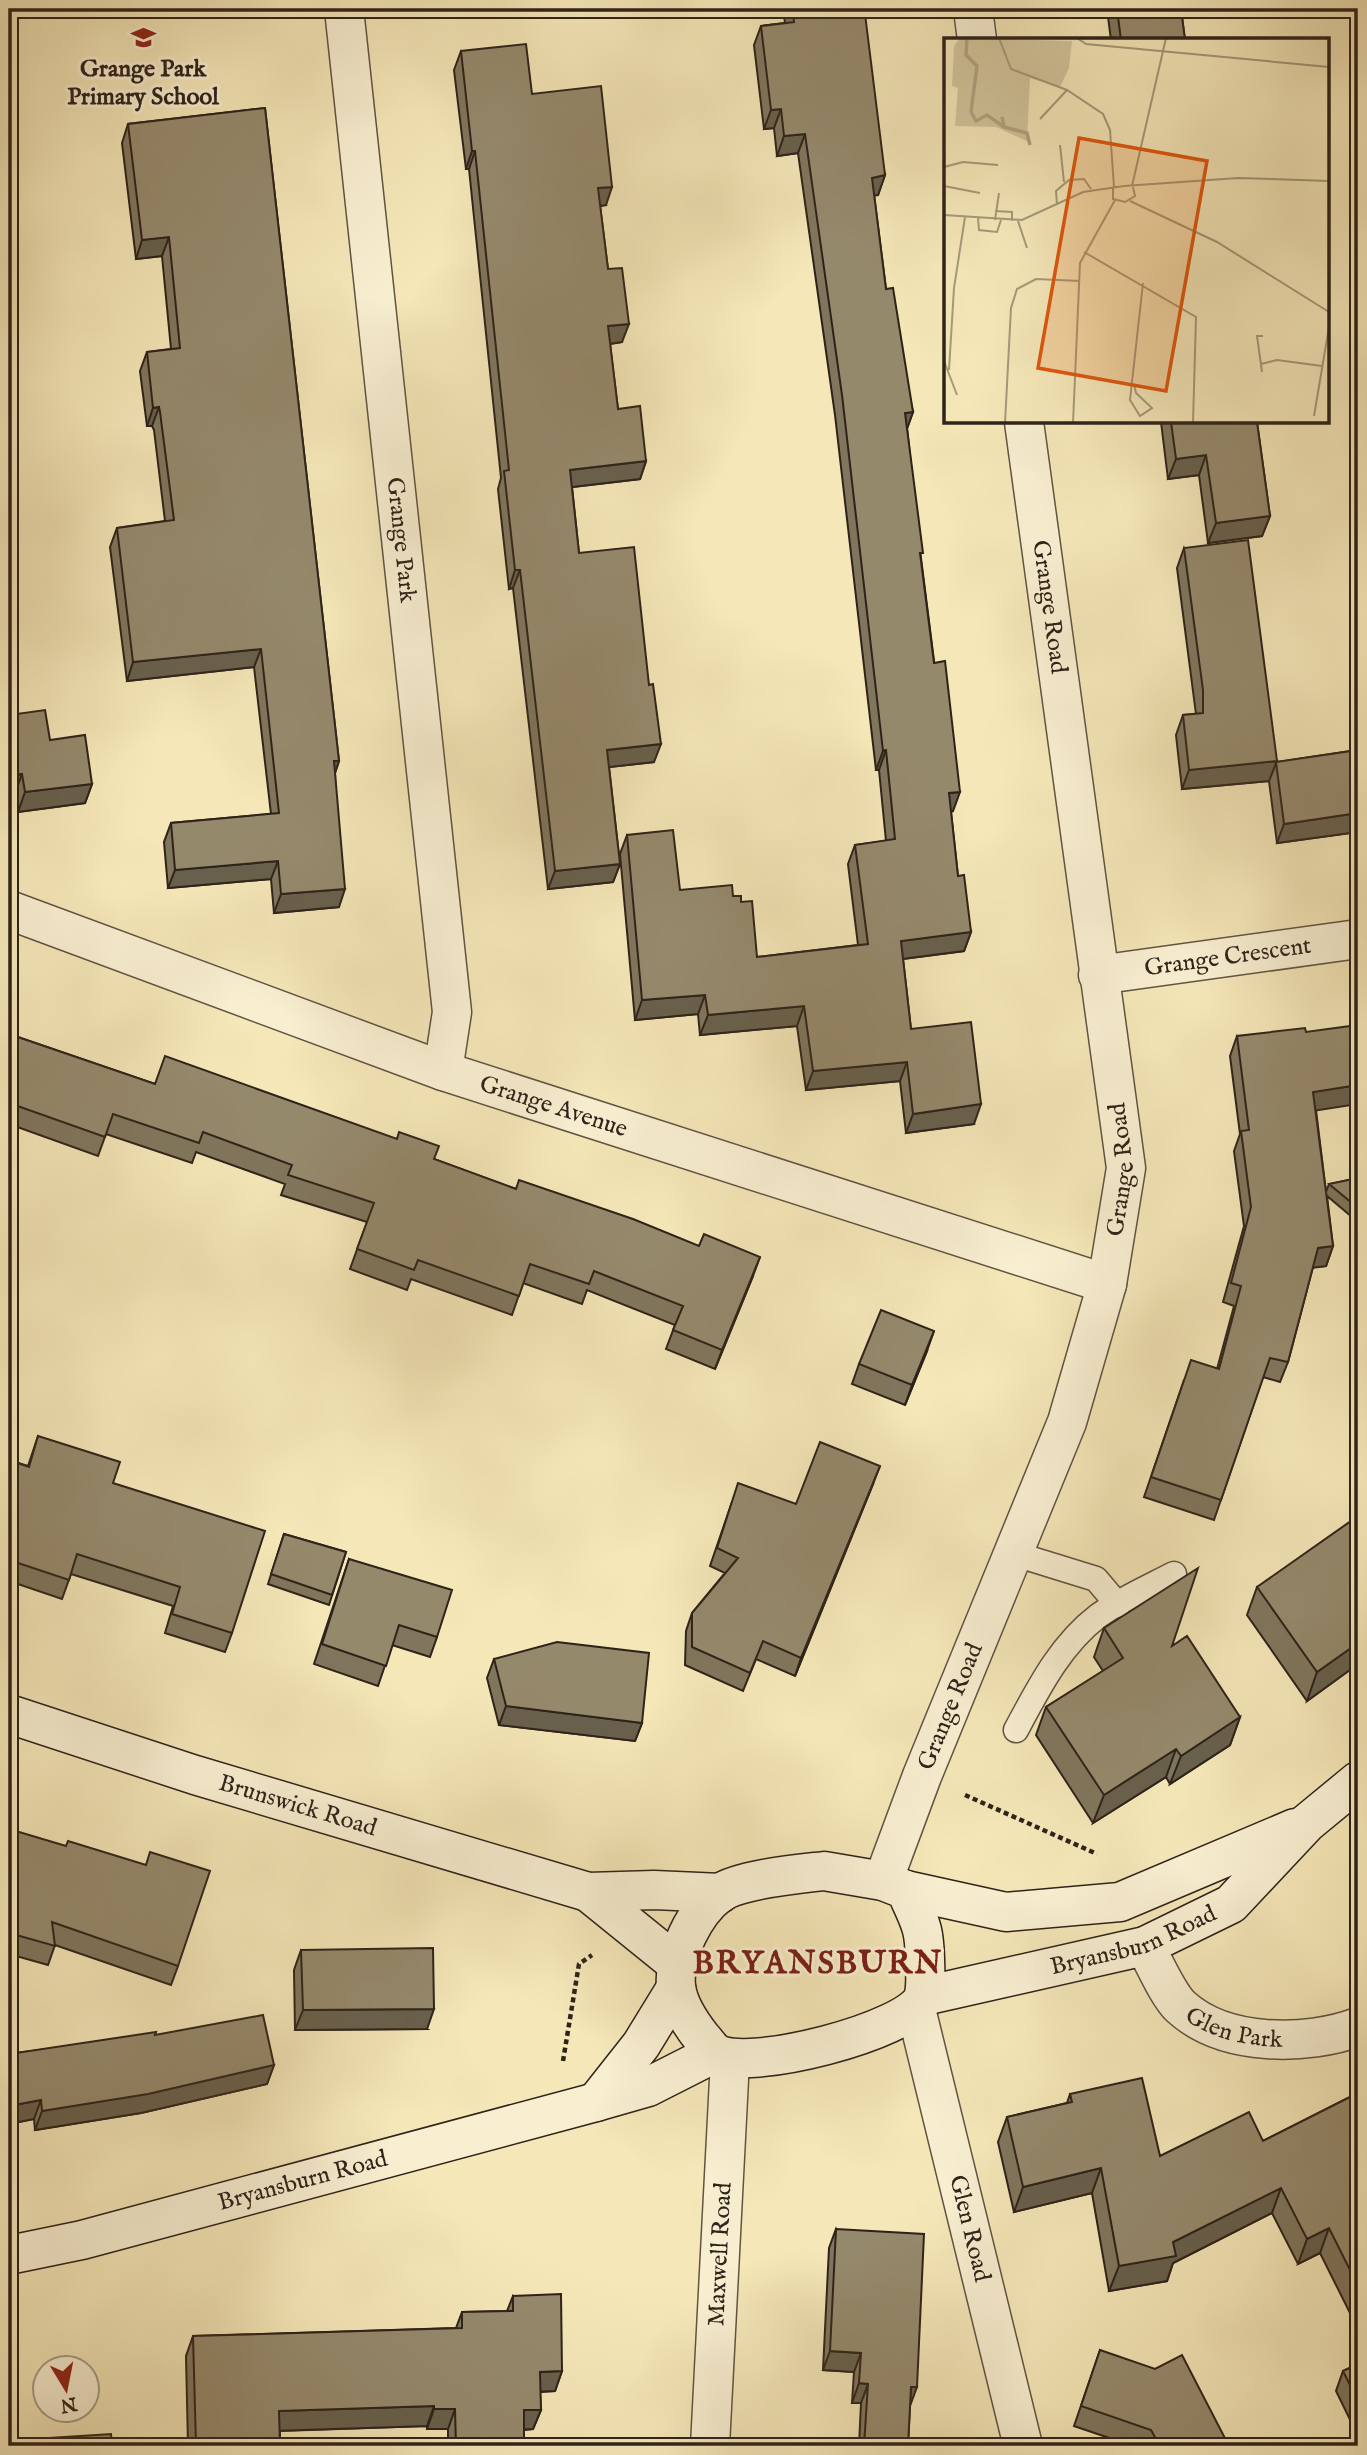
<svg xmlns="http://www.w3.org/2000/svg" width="1367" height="2455" font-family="'IM FELL English',serif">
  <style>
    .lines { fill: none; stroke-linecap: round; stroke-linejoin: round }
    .service-casing { stroke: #605442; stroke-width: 27 }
    .minor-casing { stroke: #605442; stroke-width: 41 }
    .tertiary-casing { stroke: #605442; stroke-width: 41 }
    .secondary-casing { stroke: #2e231a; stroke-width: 41 }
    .path { stroke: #2e231a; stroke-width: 4.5; stroke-dasharray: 5 3.5; stroke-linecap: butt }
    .service { stroke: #f8efd1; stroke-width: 24 }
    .minor { stroke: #f8efd1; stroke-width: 38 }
    .tertiary { stroke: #f8efd1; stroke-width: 38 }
    .secondary { stroke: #f8efd1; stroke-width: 38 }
    .wall { fill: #80765d; stroke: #2e231a; stroke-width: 2 }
    .shaded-wall { fill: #68604c; stroke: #2e231a; stroke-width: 2 }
    .building { fill: #95896c; stroke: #2e231a; stroke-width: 2 }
    .labels { text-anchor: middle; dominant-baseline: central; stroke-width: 6; stroke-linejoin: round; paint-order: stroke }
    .poi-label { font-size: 24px; font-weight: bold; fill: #2e231a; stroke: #f8efd1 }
    .street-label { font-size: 24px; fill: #2e231a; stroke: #f8efd1 }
    .district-label { font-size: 32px; font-weight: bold; letter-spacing: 2px; fill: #7a1f14; stroke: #f8efd1 }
    .inset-river { fill: none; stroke: #b1a482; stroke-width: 3.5 }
    .inset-road { fill: none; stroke: #a59979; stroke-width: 2 }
    .view { fill: #df560d; fill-opacity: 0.15; stroke: #df560d; stroke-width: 3.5 }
    .inset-edge { fill: none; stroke: #2e231a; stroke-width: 3.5 }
  </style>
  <rect width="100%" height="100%" fill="#f5e7b8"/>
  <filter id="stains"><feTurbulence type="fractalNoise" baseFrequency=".00286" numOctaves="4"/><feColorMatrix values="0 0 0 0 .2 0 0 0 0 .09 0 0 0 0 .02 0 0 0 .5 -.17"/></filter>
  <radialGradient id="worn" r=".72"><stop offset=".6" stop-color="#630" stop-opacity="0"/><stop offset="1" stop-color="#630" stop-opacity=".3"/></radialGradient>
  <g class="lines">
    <defs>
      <path id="service" d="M 1015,1554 L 1096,1579 L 1118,1605
        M 1016,1730 C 1038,1689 1060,1645 1098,1616 C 1121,1599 1149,1587 1174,1574"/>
      <g id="minor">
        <path id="s1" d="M 344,9 L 452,1012 L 443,1071"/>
        <path d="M 973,9 L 977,40"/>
        <path id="s2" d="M 9,910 L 443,1071 L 1107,1284"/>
        <path id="s3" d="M 1098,975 L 1358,939"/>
        <path id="s4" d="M 883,1881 L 922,1776 L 1067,1422 L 1107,1284 L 1126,1168 L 1024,422"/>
        <path id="s5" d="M 1145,1946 C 1154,1962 1168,1995 1181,2007 C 1225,2047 1307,2046 1358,2027"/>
        <path id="s6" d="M 916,2009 L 1023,2446"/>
      </g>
      <g id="tertiary">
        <path id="s7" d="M 710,2446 L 730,2060"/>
      </g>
      <g id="secondary">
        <path id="s8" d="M 9,1714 L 195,1775 L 588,1892 L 654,1890 L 721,1893"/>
        <path d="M 824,1871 L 883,1881 L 906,1890 C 911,1904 921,1920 923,1935 C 925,1947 927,1987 923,1998 C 910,2031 745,2073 716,2053 C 711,2050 707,2043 702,2038 C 691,2024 678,2005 676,1986 C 673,1955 695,1911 720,1893 C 741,1879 798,1874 824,1871 Z"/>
        <path d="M 906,1890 L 1006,1912 L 1120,1902 L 1295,1828"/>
        <path d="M 588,1892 L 677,1964"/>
        <path id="s9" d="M 924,1996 L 1145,1946 L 1231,1904 L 1307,1823 L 1358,1781"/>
        <path d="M 596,2102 L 641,2045 L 676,1988"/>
        <path id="s10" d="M 9,2255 L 82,2240 L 596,2102 L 648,2087 L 715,2053"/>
      </g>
    </defs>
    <use href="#service" class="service-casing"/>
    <use href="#minor" class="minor-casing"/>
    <use href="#tertiary" class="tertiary-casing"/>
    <use href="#secondary" class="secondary-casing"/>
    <path class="path" d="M 965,1795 L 1097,1854
      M 563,2061 L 579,1964 L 592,1955"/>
    <use href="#service" class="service"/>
    <use href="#minor" class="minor"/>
    <use href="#tertiary" class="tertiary"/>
    <use href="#secondary" class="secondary"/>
  </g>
  <path class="wall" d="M 783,9 L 847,9 L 885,175 L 878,195 L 874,195 L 886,289 L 913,412 L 907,428 L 921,558 L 953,811 L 951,812 L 958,876 L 971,932 L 964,951 L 903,959 L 911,1029 L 974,1124 L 906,1133 L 900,1081 L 806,1090 L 797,1026 L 700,1035 L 698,1014 L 635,1020 L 620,854 L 627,835 L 680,890 L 733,896 L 741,902 L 757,957 L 858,945 L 848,864 L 855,845 L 886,841 L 879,770 L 876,770 L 835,415 L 798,153 L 777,156 L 774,128 L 764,129 L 754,45 L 761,26 L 785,23 Z
    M 1107,9 L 1181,9 L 1185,40 L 1111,40 Z
    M 461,51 L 532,94 L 606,205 L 600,206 L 608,269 L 622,342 L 610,344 L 618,409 L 646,461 L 640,479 L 572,487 L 579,553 L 649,685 L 654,762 L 609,767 L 620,864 L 613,882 L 548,889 L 513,588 L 509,589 L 498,489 L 501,478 L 469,169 L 466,169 L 454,70 Z
    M 265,108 L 339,761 L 335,773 L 339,907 L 274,913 L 271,879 L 168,888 L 164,842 L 171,823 L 271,814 L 254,667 L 127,681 L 110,547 L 117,528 L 165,521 L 154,430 L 152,426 L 147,426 L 140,371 L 147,352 L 171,349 L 162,256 L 136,259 L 122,143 L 128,124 Z
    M 1161,422 L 1257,422 L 1270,516 L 1262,536 L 1208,543 L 1199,475 L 1168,479 Z
    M 1184,548 L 1277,762 L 1358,750 L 1358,833 L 1358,832 L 1277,843 L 1269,781 L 1182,789 L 1176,735 L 1183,715 L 1196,714 L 1177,568 Z
    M 9,715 L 50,740 L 92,784 L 85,803 L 18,812 L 15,793 Z
    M 9,1034 L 155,1084 L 434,1159 L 753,1276 L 715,1369 L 666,1349 L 675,1325 L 587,1290 L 582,1304 L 523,1283 L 512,1315 L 411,1279 L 407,1290 L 350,1269 L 367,1222 L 281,1195 L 285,1184 L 196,1152 L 192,1163 L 106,1134 L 98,1156 L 9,1124 Z
    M 1237,1036 L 1316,1110 L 1326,1192 L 1329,1184 L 1358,1178 L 1358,1222 L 1327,1196 L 1333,1246 L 1326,1266 L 1313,1267 L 1288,1362 L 1280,1382 L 1263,1377 L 1214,1520 L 1144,1497 L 1184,1380 L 1217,1369 L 1234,1306 L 1223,1302 L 1244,1226 L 1234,1151 L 1240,1134 L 1230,1056 Z
    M 927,1351 L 905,1405 L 852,1384 L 859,1364 Z
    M 38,1436 L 113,1483 L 232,1633 L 225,1652 L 165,1633 L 173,1606 L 71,1574 L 62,1599 L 9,1581 L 9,1460 L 28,1466 Z
    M 873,1484 L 795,1676 L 756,1659 L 743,1691 L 685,1665 L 686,1631 L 692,1613 L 725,1573 L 710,1566 L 732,1502 L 796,1504 Z
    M 284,1534 L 346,1552 L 329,1605 L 268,1584 Z
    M 349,1559 L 437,1637 L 430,1657 L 392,1645 L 378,1686 L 314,1664 Z
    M 1257,1587 L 1358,1664 L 1307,1701 L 1247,1615 Z
    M 1104,1628 L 1172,1646 L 1240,1717 L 1230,1745 L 1170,1784 L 1166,1777 L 1093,1823 L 1036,1735 L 1046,1707 L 1103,1671 L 1094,1657 Z
    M 494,1659 L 642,1723 L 635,1741 L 499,1725 L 487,1678 Z
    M 9,1829 L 178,1966 L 171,1985 L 55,1945 L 48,1965 L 9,1954 Z
    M 301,1950 L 427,2029 L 295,2030 L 294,1970 Z
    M 155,2035 L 274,2065 L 267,2084 L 141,2113 L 35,2130 L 34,2119 L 9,2124 L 9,2054 Z
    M 1358,2093 L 1358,2329 L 1320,2253 L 1298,2264 L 1272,2213 L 1173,2263 L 1167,2281 L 1109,2291 L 1092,2193 L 1014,2212 L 998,2142 L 1007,2117 L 1067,2103 L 1070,2094 L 1160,2156 L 1263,2141 Z
    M 836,2229 L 910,2405 L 908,2446 L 859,2446 L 861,2403 L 852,2403 L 854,2372 L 823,2370 L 829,2248 Z
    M 513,2296 L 562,2371 L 555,2391 L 540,2392 L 541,2410 L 533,2429 L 524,2430 L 524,2446 L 448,2446 L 448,2429 L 427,2429 L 427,2426 L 280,2431 L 280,2446 L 188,2446 L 186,2356 L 193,2336 L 456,2328 L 462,2312 L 507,2311 Z
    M 1100,2350 L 1229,2446 L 1133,2446 L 1074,2426 Z
    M 1358,2364 L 1358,2436 L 1336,2391 L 1343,2371 Z"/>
  <path class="shaded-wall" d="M 781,109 L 774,128 L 764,129 L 771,110 Z
    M 805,134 L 798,153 L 777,156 L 784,136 Z
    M 472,151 L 475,151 L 469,169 L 466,169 Z
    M 885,175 L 878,195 L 865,197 L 872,178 Z
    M 612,187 L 606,205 L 592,207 L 598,188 Z
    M 169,237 L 162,256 L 136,259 L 142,240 Z
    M 629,324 L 622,342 L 602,345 L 608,326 Z
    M 159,407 L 152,426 L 147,426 L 153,408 Z
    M 913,412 L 906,432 L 905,413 Z
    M 1206,455 L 1199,475 L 1168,479 L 1176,459 Z
    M 646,461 L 640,479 L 564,488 L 570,470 Z
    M 1270,516 L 1262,536 L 1208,543 L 1216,523 Z
    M 515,570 L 520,570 L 513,588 L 509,589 Z
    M 261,649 L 254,667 L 127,681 L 133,662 Z
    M 661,744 L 654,762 L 600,768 L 607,750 Z
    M 886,750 L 879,770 L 876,770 L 883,751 Z
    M 334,761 L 339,761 L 333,779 Z
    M 1277,761 L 1269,781 L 1182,789 L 1189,770 Z
    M 22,774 L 15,793 L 9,794 L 9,776 Z
    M 92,784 L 85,803 L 18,812 L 25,792 Z
    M 960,792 L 953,811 L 942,813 L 949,793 Z
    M 1358,813 L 1358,832 L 1277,843 L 1284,824 Z
    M 278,861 L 271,879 L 168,888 L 175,870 Z
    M 620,864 L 613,882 L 548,889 L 555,871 Z
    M 345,889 L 339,907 L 274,913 L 281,894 Z
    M 971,932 L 964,951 L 894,960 L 901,941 Z
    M 705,995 L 698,1014 L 635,1020 L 642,1000 Z
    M 804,1006 L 797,1026 L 700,1035 L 708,1015 Z
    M 907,1062 L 900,1081 L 806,1090 L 813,1071 Z
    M 1358,1085 L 1358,1104 L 1306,1112 L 1313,1092 Z
    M 981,1104 L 974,1124 L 906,1133 L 913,1114 Z
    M 1333,1246 L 1326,1266 L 1311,1268 L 1318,1248 Z
    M 760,1257 L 753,1276 L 715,1369 L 722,1350 Z
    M 934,1331 L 927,1351 L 905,1405 L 912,1385 Z
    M 880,1466 L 873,1484 L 795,1676 L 801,1658 Z
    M 1358,1643 L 1358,1664 L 1307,1701 L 1317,1672 Z
    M 506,1706 L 642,1723 L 635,1741 L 499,1725 Z
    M 1240,1717 L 1230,1745 L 1170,1784 L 1181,1756 Z
    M 1176,1749 L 1166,1777 L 1093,1823 L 1104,1795 Z
    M 434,2009 L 427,2029 L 295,2030 L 303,2010 Z
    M 274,2065 L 267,2084 L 141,2113 L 35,2130 L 42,2111 Z
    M 41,2100 L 34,2119 L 9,2124 L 9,2106 Z
    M 1101,2168 L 1092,2193 L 1014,2212 L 1023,2187 Z
    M 1281,2188 L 1272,2213 L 1173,2263 L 1167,2281 L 1109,2291 L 1119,2266 L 1173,2242 Z
    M 1329,2228 L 1320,2253 L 1298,2264 L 1307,2239 Z
    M 830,2351 L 861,2353 L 854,2372 L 823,2370 Z
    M 562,2371 L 555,2391 L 533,2392 L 540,2372 Z
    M 859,2383 L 868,2384 L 861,2403 L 852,2403 Z
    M 911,2387 L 917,2387 L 910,2406 Z
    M 434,2406 L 427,2426 L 272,2431 L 279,2411 Z
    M 434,2409 L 455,2409 L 448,2429 L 427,2429 Z
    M 524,2410 L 541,2410 L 533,2429 L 516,2430 Z"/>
  <path class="building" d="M 793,9 L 847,9 L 848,16 L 865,14 L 885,175 L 872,178 L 886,289 L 893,288 L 913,412 L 905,413 L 923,553 L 920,553 L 934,663 L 945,661 L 960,792 L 949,793 L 958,876 L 964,875 L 971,932 L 901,941 L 911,1029 L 971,1022 L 981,1104 L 913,1114 L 907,1062 L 813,1071 L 804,1006 L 708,1015 L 705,995 L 642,1000 L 627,835 L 673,830 L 680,890 L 732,885 L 733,896 L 741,896 L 741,902 L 752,901 L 757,957 L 868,944 L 855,845 L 895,839 L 886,750 L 883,751 L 842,395 L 805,134 L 784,136 L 781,109 L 771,110 L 761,26 L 794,22 Z
    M 1117,9 L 1181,9 L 1185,40 L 1121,40 Z
    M 526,44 L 532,94 L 601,86 L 612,187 L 598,188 L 608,269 L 622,268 L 629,324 L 608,326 L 618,409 L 640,406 L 646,461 L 570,470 L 579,553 L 634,547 L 649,685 L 653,684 L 661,744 L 607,750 L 620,864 L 555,871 L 520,570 L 515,570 L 504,471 L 509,470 L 475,151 L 472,151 L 461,51 Z
    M 265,108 L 339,761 L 334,761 L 345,889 L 281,894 L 278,861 L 175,870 L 171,823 L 279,813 L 261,649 L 133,662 L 117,528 L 174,520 L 160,412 L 159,407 L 153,408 L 147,352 L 180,348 L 169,237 L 142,240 L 128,124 Z
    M 1171,422 L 1257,422 L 1270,516 L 1216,523 L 1206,455 L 1176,459 Z
    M 1248,540 L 1277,761 L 1189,770 L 1183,715 L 1203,713 L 1203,690 L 1184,548 Z
    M 45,710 L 50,740 L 85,735 L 92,784 L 25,792 L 22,774 L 9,776 L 9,715 Z
    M 1358,750 L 1358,813 L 1284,824 L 1276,762 Z
    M 1358,1025 L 1358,1085 L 1313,1092 L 1333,1246 L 1318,1248 L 1288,1362 L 1270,1358 L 1221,1500 L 1151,1477 L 1191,1360 L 1219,1369 L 1241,1286 L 1231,1283 L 1251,1207 L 1241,1131 L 1249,1130 L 1237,1036 L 1305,1028 L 1306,1032 Z
    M 9,1034 L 155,1084 L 165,1056 L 397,1139 L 399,1132 L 439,1146 L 434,1159 L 516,1189 L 519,1180 L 633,1219 L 699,1246 L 704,1234 L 760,1257 L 722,1350 L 673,1330 L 683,1306 L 594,1271 L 589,1284 L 530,1264 L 519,1296 L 418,1260 L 414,1270 L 357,1249 L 374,1203 L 288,1175 L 292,1165 L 203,1132 L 199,1143 L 113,1114 L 105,1137 L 9,1103 Z
    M 1358,1178 L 1358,1208 L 1329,1184 Z
    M 881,1310 L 934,1331 L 912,1385 L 859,1364 Z
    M 38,1436 L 120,1462 L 113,1483 L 265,1531 L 232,1633 L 172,1614 L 180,1587 L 77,1554 L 69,1580 L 9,1560 L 9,1460 L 29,1467 Z
    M 820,1442 L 880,1466 L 801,1658 L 763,1641 L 750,1673 L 692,1647 L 692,1613 L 738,1558 L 717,1548 L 738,1483 L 796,1504 Z
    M 1358,1516 L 1358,1643 L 1317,1672 L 1257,1587 Z
    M 284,1534 L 346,1552 L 332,1595 L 271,1574 Z
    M 349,1559 L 452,1590 L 437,1637 L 399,1625 L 386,1666 L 322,1644 Z
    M 1198,1568 L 1172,1646 L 1187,1636 L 1240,1717 L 1181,1756 L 1176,1749 L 1104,1795 L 1046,1707 L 1123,1658 L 1104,1628 Z
    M 557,1642 L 649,1653 L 642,1723 L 506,1706 L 494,1659 Z
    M 9,1829 L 66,1846 L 68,1841 L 146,1865 L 150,1852 L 210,1871 L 178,1966 L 52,1922 L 55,1946 L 9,1933 Z
    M 433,1948 L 434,2009 L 303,2010 L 301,1950 Z
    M 263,2015 L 274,2065 L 148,2094 L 42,2111 L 41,2100 L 9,2106 L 9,2054 L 156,2032 L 155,2035 Z
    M 1142,2078 L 1160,2156 L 1249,2112 L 1263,2141 L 1358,2093 L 1358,2286 L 1329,2228 L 1307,2239 L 1281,2188 L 1173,2242 L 1176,2256 L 1119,2266 L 1101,2168 L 1023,2187 L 1007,2117 L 1072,2102 L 1070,2094 Z
    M 836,2229 L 924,2234 L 917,2387 L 911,2387 L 908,2446 L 864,2446 L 868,2384 L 859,2383 L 861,2353 L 830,2351 Z
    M 561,2294 L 562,2371 L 540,2372 L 541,2410 L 524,2410 L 524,2446 L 456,2446 L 455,2409 L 434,2409 L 434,2406 L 279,2411 L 280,2446 L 196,2446 L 193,2336 L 462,2328 L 462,2312 L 513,2311 L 513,2296 Z
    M 1100,2350 L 1155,2369 L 1182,2355 L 1229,2446 L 1160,2446 L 1151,2430 L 1081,2406 Z
    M 1358,2364 L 1358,2401 L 1343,2371 Z
    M 111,2434 L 112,2446 L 15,2446 L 18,2446 L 18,2440 Z"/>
  <defs>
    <symbol id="school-bare" viewBox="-9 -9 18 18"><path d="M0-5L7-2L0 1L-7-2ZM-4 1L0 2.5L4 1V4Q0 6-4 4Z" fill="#8f2418" stroke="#f8efd1" stroke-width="2.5" paint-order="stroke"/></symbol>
  </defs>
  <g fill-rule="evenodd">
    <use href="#school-bare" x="126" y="20" width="35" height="35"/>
  </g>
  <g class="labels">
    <g class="poi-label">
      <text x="143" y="69">Grange Park<tspan x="143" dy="28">Primary School</tspan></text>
    </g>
    <g class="street-label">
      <text stroke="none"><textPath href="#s1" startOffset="534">Grange Park</textPath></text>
      <text transform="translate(1049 607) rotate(82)">Grange Road</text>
      <text stroke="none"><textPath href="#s3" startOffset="131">Grange Crescent</textPath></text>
      <text stroke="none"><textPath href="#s2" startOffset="579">Grange Avenue</textPath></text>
      <text stroke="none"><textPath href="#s4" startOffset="754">Grange Road</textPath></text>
      <text stroke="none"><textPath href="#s4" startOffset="187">Grange Road</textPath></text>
      <text stroke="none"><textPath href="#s8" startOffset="303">Brunswick Road</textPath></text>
      <text stroke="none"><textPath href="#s9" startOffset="217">Bryansburn Road</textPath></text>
      <text stroke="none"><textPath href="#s5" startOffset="130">Glen Park</textPath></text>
      <text stroke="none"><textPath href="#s10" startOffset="303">Bryansburn Road</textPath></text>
      <text stroke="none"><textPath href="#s6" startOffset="226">Glen Road</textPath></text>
      <text stroke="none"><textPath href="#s7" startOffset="192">Maxwell Road</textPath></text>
    </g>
    <g class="district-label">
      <text x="818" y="1964">BRYANSBURN</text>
    </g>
  </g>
  <g transform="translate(944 38)">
    <rect width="385" height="385" fill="#f5e7b8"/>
    <path d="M 16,0 L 128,3 L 125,30 L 116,49 L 86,40 L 83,103 L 52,89 L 11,88 L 14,50 L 8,48 L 10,8 Z" fill="#d3c69d"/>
    <path class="inset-river" d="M 23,0 L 22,17 L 33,28 L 27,74 L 32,83 L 43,77 L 60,89M 58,79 L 60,89 L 83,95 L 86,107"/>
    <path class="inset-road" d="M 55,0 L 67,31 L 123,52 L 159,76 L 166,92 L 170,149M 133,0 L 142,6 L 385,29M 96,81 L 123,52M 116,107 L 120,144M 0,129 L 19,124 L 54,127M 0,148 L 36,155M 188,148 L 222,0M 169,150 L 169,161 L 181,164 L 191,158 L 189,149M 186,163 L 273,204 L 385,274M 113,167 L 112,153 L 125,142 L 140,141 L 147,151M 51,173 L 68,174 L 68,183M 0,177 L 78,182 L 139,154 L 180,148 L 294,140 L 385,143M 34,180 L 35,192 L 53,194 L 57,182M 51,182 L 55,155M 74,183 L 83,210M 140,214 L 252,279 L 249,385M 0,323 L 13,357M 317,326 L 333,322 L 378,328M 5,332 L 10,250 L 21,179M 318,334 L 313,298 L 319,298M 190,346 L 192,355 L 208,370 L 196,378 L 186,362 L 199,245M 370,378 L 385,289M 61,385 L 67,270 L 73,251 L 92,241 L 136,243M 129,385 L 136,225 L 171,162"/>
    <path class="view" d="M 135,100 L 263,123 L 222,353 L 94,330 Z"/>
    <rect width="385" height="385" class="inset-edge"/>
  </g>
  <rect width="1367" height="2455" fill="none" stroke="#f5e7b8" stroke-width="35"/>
  <rect x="10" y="10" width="1346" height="2434" fill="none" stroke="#2e231a" stroke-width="3.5"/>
  <rect x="18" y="18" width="1332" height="2420" fill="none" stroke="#2e231a" stroke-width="2"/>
  <g transform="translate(66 2389) rotate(170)"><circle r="33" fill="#f8efd1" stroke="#a79d88" stroke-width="2"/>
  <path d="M0-5L12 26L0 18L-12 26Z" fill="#8f2418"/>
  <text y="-10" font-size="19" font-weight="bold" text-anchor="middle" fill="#2e231a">N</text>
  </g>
  <rect width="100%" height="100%" filter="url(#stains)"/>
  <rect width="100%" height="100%" fill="url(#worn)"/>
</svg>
